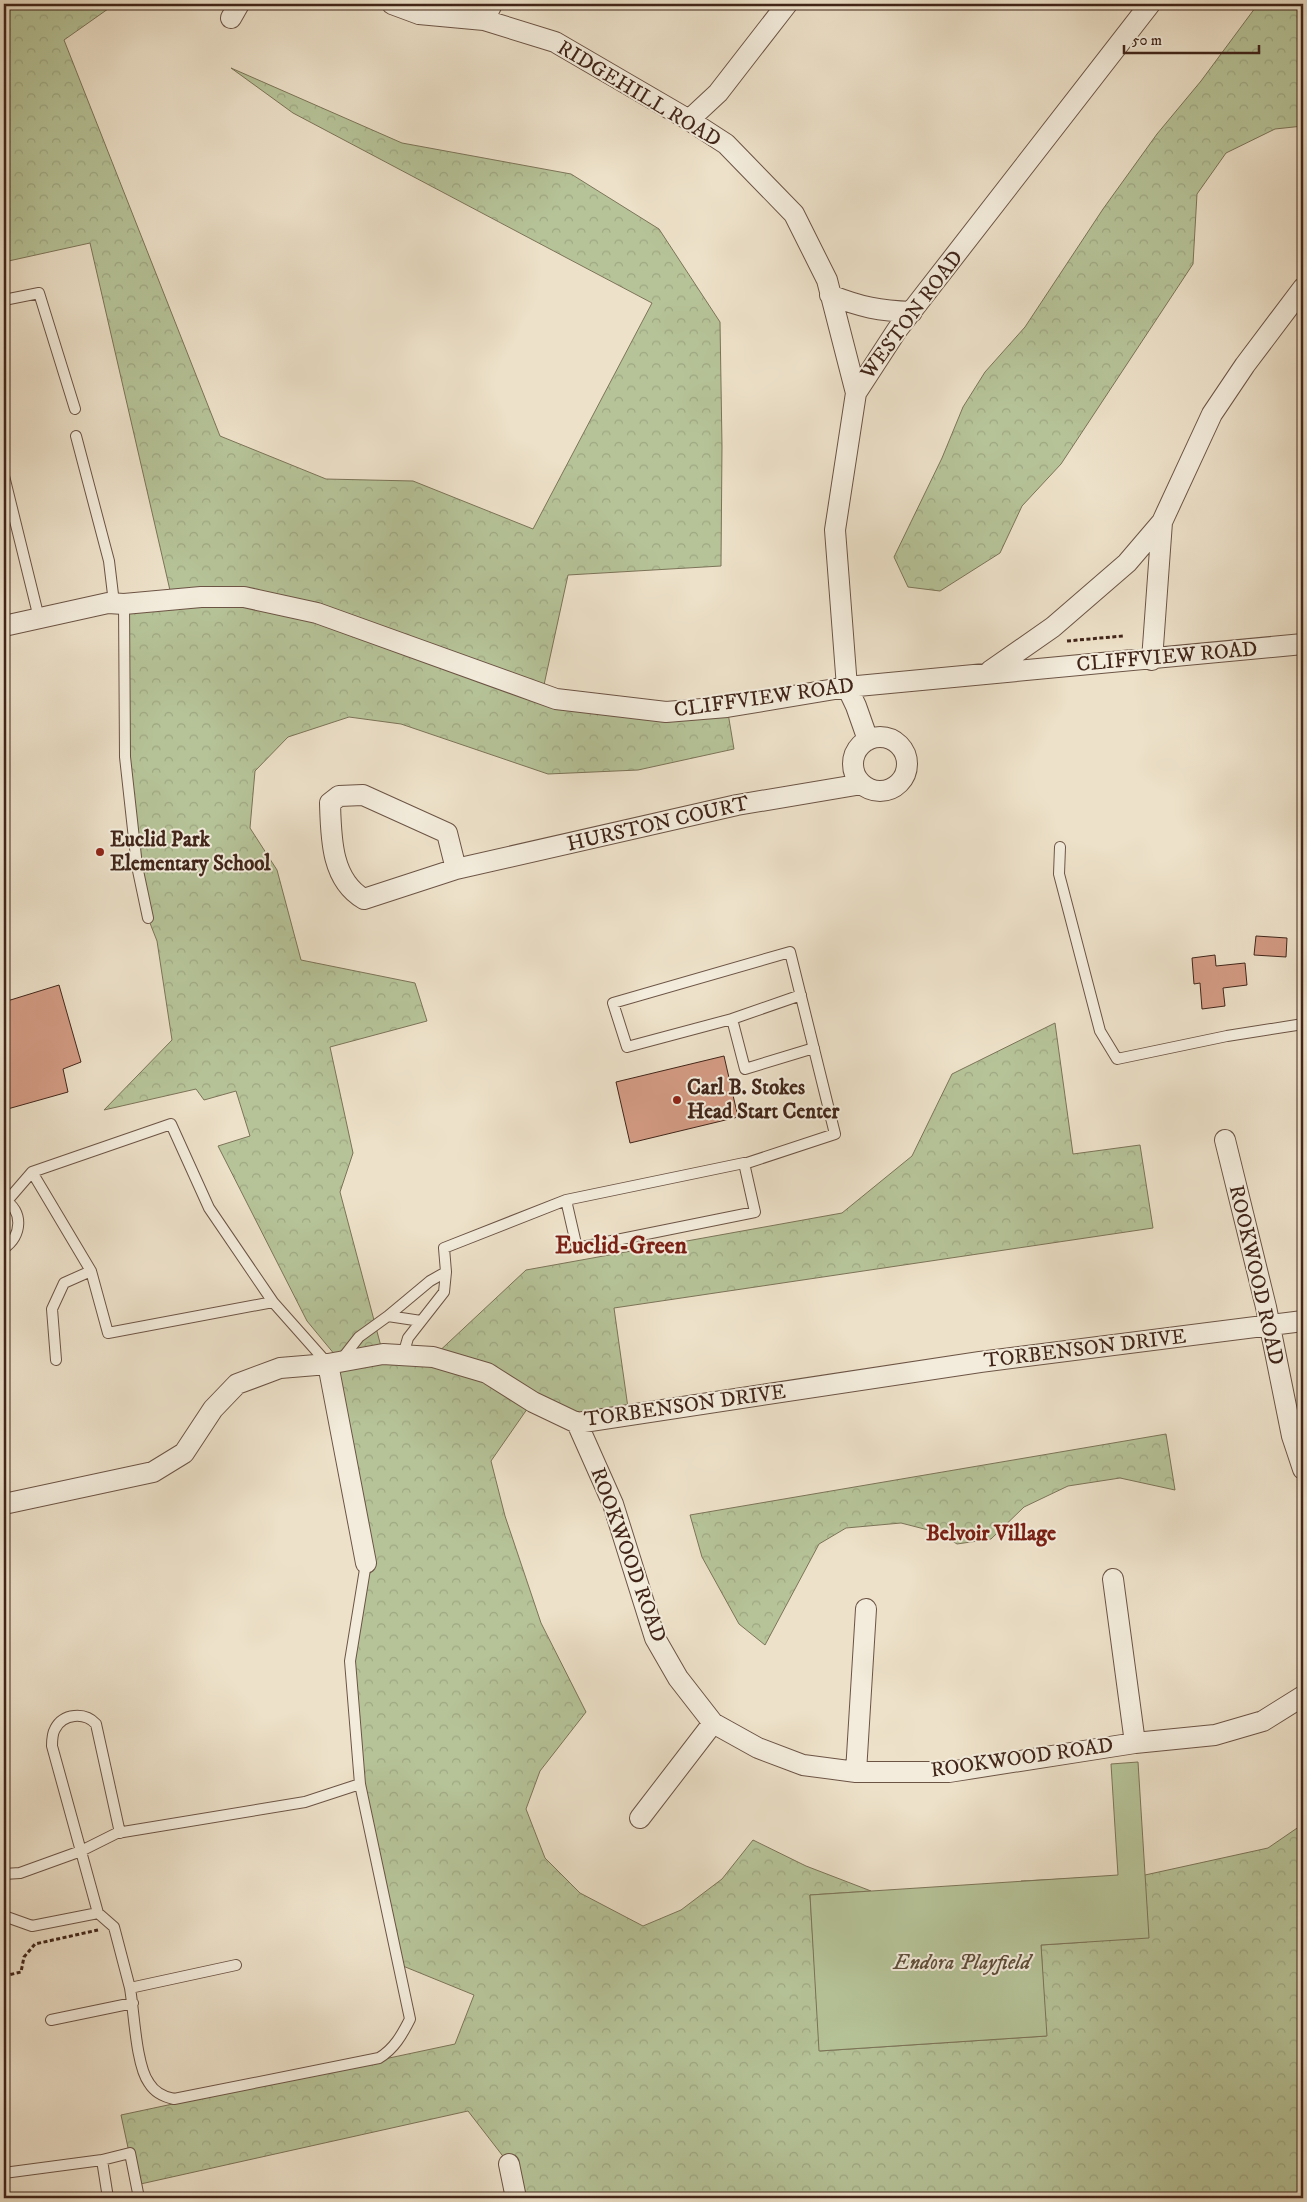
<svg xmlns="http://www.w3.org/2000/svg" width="1307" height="2202" font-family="'IM FELL DW Pica',serif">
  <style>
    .forest { fill: url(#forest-crowns); stroke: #7c7458 }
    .park { fill: #b6c398; stroke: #7c7458 }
    .building { fill: #d39b84; stroke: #412519 }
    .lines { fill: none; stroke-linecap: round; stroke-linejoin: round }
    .lane-casing { stroke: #6c5445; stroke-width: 12 }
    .street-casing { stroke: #6c5445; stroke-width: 22 }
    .path { stroke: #412519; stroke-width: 3; stroke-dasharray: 4 2.5; stroke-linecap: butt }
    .lane { stroke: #f3ecdc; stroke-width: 10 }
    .street { stroke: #f3ecdc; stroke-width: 20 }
    .poi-dot { fill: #8f2418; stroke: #f3ecdc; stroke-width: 2 }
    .labels { text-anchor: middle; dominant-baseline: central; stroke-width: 4; stroke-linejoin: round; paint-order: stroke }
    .street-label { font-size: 21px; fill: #412519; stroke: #f3ecdc }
    .poi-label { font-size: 21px; font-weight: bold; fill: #412519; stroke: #f3ecdc; text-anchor: start }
    .park-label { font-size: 21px; font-style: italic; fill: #5e4c39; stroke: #f3ecdc }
    .neighbourhood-label { font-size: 22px; font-weight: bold; fill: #7a1f14; stroke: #f3ecdc }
    .quarter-label { font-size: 24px; font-weight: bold; fill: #7a1f14; stroke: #f3ecdc }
  </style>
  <defs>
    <pattern id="forest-crowns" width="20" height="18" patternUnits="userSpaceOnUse" patternTransform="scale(1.25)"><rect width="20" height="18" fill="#b6c398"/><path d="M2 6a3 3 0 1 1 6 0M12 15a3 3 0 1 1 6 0" fill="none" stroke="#9ea782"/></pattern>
  </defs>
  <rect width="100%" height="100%" fill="#ede1c9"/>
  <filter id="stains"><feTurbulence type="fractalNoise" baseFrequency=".004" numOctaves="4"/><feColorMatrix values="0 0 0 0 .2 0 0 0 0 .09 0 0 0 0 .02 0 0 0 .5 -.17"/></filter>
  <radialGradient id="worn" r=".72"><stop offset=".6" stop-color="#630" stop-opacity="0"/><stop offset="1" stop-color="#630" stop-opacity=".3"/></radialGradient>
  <path class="forest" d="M 4,4 L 115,4 L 64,40 L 220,436 L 326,479 L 413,481 L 533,529 L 652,303 L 293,113 L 231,68 L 402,143 L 571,174 L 659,229 L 720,322 L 722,446 L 721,566 L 568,575 L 542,694 L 727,707 L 734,749 L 638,770 L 548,774 L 401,724 L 349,717 L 288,737 L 255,771 L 250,828 L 277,870 L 301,960 L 415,983 L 427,1021 L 330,1047 L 353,1153 L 340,1192 L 383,1354 L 433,1357 L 526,1270 L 842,1213 L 912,1156 L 952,1074 L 1055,1023 L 1073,1154 L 1140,1145 L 1153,1228 L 614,1308 L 629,1415 L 577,1423 L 532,1402 L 491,1461 L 505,1516 L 541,1623 L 586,1712 L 540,1771 L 526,1809 L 545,1858 L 580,1893 L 643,1926 L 681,1910 L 722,1879 L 753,1840 L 806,1866 L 871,1891 L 810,1895 L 820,2051 L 1046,2036 L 1041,1945 L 1087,1942 L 1021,1881 L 1145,1875 L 1268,1848 L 1303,1824 L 1303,2198 L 516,2198 L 509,2164 L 468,2111 L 136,2185 L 121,2115 L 455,2044 L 474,1995 L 398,1964 L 360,1784 L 350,1661 L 365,1563 L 328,1364 L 340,1361 L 307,1321 L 218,1146 L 250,1136 L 236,1091 L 204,1100 L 196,1089 L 104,1110 L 172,1040 L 157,941 L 148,918 L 133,834 L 124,604 L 172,599 L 90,243 L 4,262 Z
    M 1258,4 L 1303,4 L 1303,126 L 1275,129 L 1226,153 L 1197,194 L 1193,264 L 1061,464 L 1022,506 L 1000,553 L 940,591 L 908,587 L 894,557 L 942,458 L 963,407 L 985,372 L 1025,327 L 1103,209 L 1157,134 L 1201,81 Z
    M 1166,1434 L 1175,1490 L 1120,1478 L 1068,1486 L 1024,1507 L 991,1539 L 957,1544 L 940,1533 L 901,1523 L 846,1528 L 819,1544 L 765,1645 L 739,1624 L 702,1557 L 690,1515 Z"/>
  <path class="park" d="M 1138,1762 L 1149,1938 L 1041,1945 L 1047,2036 L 819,2051 L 810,1895 L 1118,1875 L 1111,1764 Z"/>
  <path class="building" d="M 1256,936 L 1287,938 L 1286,957 L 1254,955 Z
    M 1215,955 L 1216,966 L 1245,963 L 1247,985 L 1223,988 L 1225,1006 L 1202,1009 L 1200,983 L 1194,984 L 1192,958 Z
    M 59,985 L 81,1062 L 63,1069 L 68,1092 L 4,1110 L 4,1002 Z
    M 724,1056 L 738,1117 L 630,1143 L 616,1082 Z"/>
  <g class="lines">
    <defs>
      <path id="lane" d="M 4,300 L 39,293 L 75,409
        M 76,436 L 109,561 L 114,603
        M 4,476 L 39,618
        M 124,604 L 125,757 L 137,866 L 148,918
        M 1060,847 L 1059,874 L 1100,1031 L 1117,1059 L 1227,1036 L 1303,1024
        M 732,1019 L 801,995
        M 744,1164 L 835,1134 L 790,952 L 613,1003 L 627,1047 L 732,1019 L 745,1069 L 814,1048
        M 4,1200 C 24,1210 22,1237 4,1248
        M 7,1201 L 32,1172
        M 273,1302 L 209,1208 L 171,1124 L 32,1172 L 91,1271 L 108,1333 L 273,1302 L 328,1364
        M 388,1316 L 421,1321
        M 403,1355 L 408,1338 L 444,1292 L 446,1272 L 444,1248 L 566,1200 L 744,1163 L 755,1212 L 577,1248 L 566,1200
        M 56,1360 L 52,1309 L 64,1283 L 91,1271
        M 341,1360 L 359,1337 L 388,1316 L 430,1281 L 446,1272
        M 4,1874 L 20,1873 L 81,1851 L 117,1833 L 305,1802 L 360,1784
        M 98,1913 L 114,1927 L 130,1988 L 236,1965
        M 4,1916 L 32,1926 L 98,1913 L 52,1746 C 52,1740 52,1734 55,1729 C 63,1713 85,1712 96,1724 L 120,1833
        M 130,1988 C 134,2011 136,2066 149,2083 C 155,2093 164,2097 174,2099 L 379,2058 C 394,2049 402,2035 410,2019 L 360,1784 L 350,1661 L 366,1563
        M 51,2020 L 133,2003
        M 102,2160 L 108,2198
        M 4,2173 L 102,2160 L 130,2153 L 139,2198"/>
      <path id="street" d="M 392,4 L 419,14 L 484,20 L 555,42 L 689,120 L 726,144 L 794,214 L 827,280 L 856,393
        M 231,18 L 239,4
        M 484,20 L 492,4
        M 689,120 L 718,93 L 787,4
        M 830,295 C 861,307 879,311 912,312
        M 4,626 L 108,603 L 124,604 L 201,597 L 244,597 L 317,613 L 556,699 L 666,712 L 727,707 L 847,687 L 1303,644
        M 1152,660 L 1162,522
        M 990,671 L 1053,627 L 1127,563 L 1162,522 L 1212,414 L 1245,365 L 1303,288
        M853 764a27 27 0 1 1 54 0a27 27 0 1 1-54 0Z
        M 868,740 L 856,706 L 847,687 L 835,530 L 856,393 L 897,330 L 1150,4
        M 456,869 L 447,833 L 363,795 L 339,796 L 330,803 C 331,837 331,880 364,899 L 456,869 L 737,805 L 862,784
        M 1225,1140 L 1266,1307 L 1292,1436 L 1303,1469
        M 328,1364 L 366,1563
        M 577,1423 L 613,1504 L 655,1638 L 678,1678 L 713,1723 L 758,1748 L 803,1765 L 856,1772 L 949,1772 L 1135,1743 L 1215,1735 L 1263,1721 L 1303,1696
        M 4,1504 L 153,1472 L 184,1453 L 213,1409 L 237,1384 L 280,1368 L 328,1364 L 383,1354 L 433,1357 L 487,1373 L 533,1402 L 577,1423 L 980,1362 L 1303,1321
        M 1113,1579 L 1135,1743
        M 856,1772 L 866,1609
        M 640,1818 L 713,1723
        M 509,2164 L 516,2198"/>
    </defs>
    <use href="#lane" class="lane-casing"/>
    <use href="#street" class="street-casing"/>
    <path class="path" d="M 1067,641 L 1123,636
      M 4,1976 L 21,1972 L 24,1957 L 35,1944 L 98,1930"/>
    <use href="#lane" class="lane"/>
    <use href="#street" class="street"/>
  </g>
  <g class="poi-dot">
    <circle cx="100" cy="852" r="5"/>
    <circle cx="677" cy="1100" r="5"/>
  </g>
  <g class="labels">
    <g class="street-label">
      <text transform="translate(639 94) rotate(31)">RIDGEHILL ROAD</text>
      <text transform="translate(912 315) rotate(-53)">WESTON ROAD</text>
      <text transform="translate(1167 657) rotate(-5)">CLIFFVIEW ROAD</text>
      <text transform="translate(764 698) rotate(-8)">CLIFFVIEW ROAD</text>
      <text transform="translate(658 824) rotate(-13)">HURSTON COURT</text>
      <text transform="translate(1256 1275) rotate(77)">ROOKWOOD ROAD</text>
      <text transform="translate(1085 1349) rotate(-7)">TORBENSON DRIVE</text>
      <text transform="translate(685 1406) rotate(-8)">TORBENSON DRIVE</text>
      <text transform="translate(628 1555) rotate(70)">ROOKWOOD ROAD</text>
      <text transform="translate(1022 1758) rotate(-8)">ROOKWOOD ROAD</text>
    </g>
    <g class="poi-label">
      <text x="110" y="840">Euclid Park<tspan x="110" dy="24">Elementary School</tspan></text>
      <text x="687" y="1088">Carl B. Stokes<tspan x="687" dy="24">Head Start Center</tspan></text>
    </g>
    <g class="park-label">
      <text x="962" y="1963">Endora Playfield</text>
    </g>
    <g class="neighbourhood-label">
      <text x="991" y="1533">Belvoir Village</text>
    </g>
    <g class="quarter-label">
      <text x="621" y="1246">Euclid-Green</text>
    </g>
  </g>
  <rect width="1307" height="2202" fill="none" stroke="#ede1c9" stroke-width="20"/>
  <rect x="5" y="5" width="1297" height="2192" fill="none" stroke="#412519" stroke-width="2.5"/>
  <rect x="10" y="10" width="1287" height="2182" fill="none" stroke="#412519"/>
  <path d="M1124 45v8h135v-8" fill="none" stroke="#412519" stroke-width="2.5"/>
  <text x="1132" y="45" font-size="15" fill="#412519" stroke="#f3ecdc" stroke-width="4" paint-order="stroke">50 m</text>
  <rect width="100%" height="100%" filter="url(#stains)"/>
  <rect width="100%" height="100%" fill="url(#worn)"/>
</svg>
